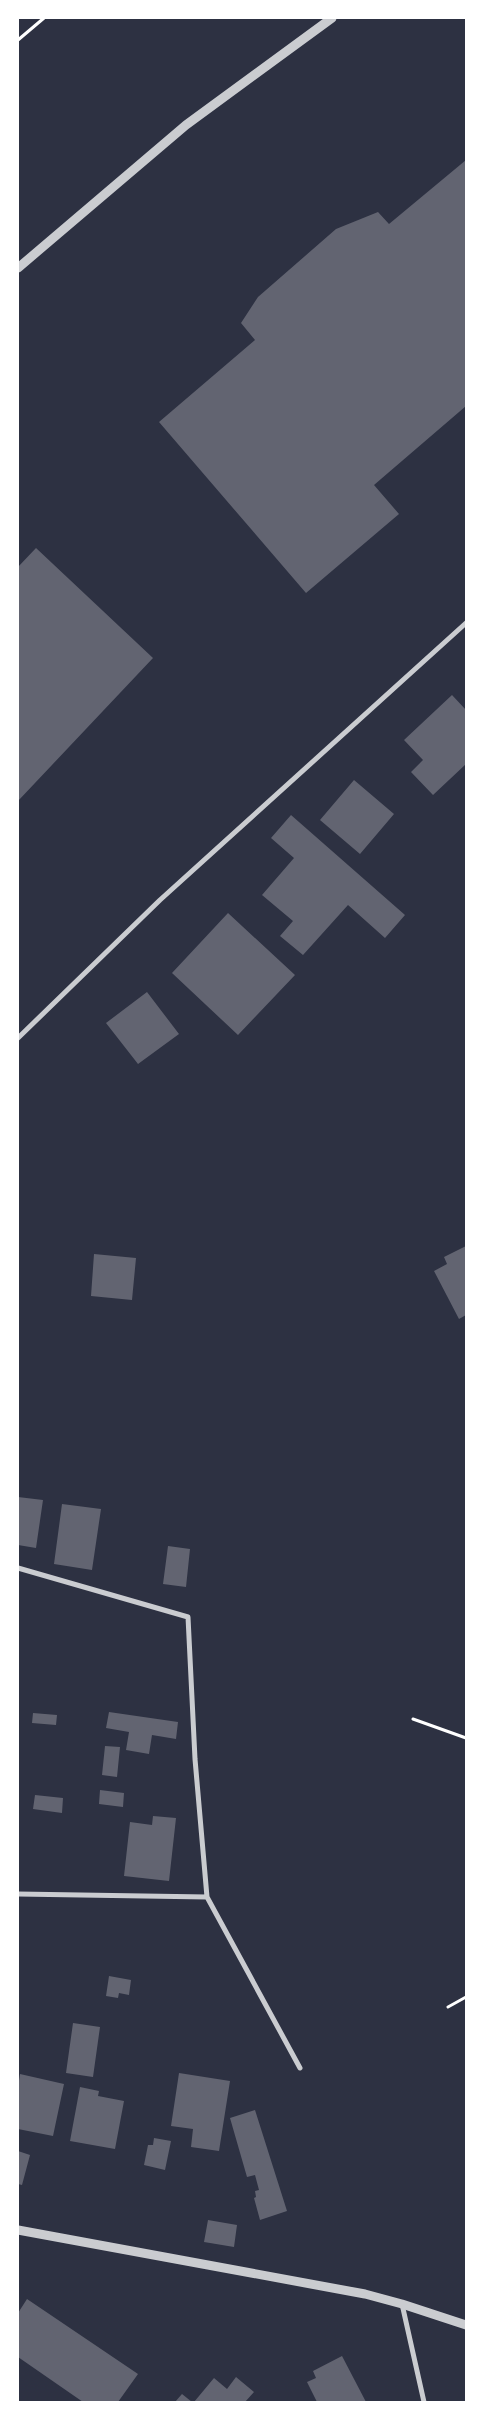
<svg xmlns="http://www.w3.org/2000/svg" width="484" height="2420" font-family="Inter,sans-serif">
  <style>
    .building { fill: #626471 }
    .lines { fill: none; stroke-linecap: round; stroke-linejoin: round }
    .path { stroke: #fff; stroke-width: 3 }
    .minor { stroke: #caccd0; stroke-width: 5 }
    .tertiary { stroke: #caccd0; stroke-width: 9 }
  </style>
  <rect width="100%" height="100%" fill="#2d3142"/>
  <path class="building" d="M 466,160 L 466,406 L 374,485 L 399,514 L 306,593 L 159,422 L 255,340 L 241,323 L 258,297 L 336,229 L 378,212 L 389,224 Z
    M 36,548 L 153,658 L 18,801 L 18,567 Z
    M 452,695 L 466,710 L 466,764 L 433,795 L 411,772 L 423,760 L 404,740 Z
    M 354,780 L 394,814 L 360,854 L 320,820 Z
    M 291,815 L 405,915 L 385,938 L 348,905 L 303,955 L 280,936 L 293,921 L 262,895 L 294,858 L 271,838 Z
    M 228,913 L 295,975 L 238,1035 L 172,973 Z
    M 147,992 L 179,1034 L 138,1064 L 106,1023 Z
    M 466,1246 L 466,1315 L 459,1319 L 434,1271 L 447,1264 L 444,1257 Z
    M 94,1254 L 136,1258 L 132,1300 L 91,1296 Z
    M 18,1497 L 43,1500 L 36,1548 L 18,1545 Z
    M 62,1504 L 101,1509 L 92,1570 L 54,1564 Z
    M 168,1546 L 190,1549 L 186,1587 L 163,1584 Z
    M 109,1712 L 178,1722 L 176,1739 L 152,1735 L 149,1754 L 126,1750 L 129,1732 L 106,1728 Z
    M 33,1713 L 57,1715 L 56,1725 L 32,1723 Z
    M 105,1746 L 120,1747 L 117,1777 L 102,1775 Z
    M 100,1790 L 124,1793 L 123,1807 L 99,1804 Z
    M 35,1795 L 63,1798 L 62,1813 L 33,1809 Z
    M 153,1816 L 176,1818 L 169,1881 L 124,1876 L 130,1822 L 152,1825 Z
    M 109,1976 L 131,1980 L 129,1995 L 119,1993 L 118,1998 L 106,1996 Z
    M 73,2023 L 100,2027 L 93,2077 L 66,2073 Z
    M 179,2073 L 230,2081 L 219,2151 L 191,2147 L 193,2129 L 171,2126 Z
    M 20,2074 L 64,2084 L 53,2136 L 18,2129 L 18,2087 Z
    M 80,2087 L 99,2091 L 98,2096 L 124,2101 L 115,2149 L 70,2141 Z
    M 255,2110 L 287,2211 L 260,2220 L 254,2198 L 256,2197 L 255,2191 L 259,2190 L 255,2175 L 247,2177 L 230,2118 Z
    M 154,2138 L 171,2141 L 165,2170 L 144,2165 L 148,2145 L 153,2145 Z
    M 18,2151 L 30,2155 L 22,2185 L 18,2184 Z
    M 208,2220 L 237,2225 L 234,2247 L 204,2242 Z
    M 27,2299 L 138,2374 L 118,2402 L 83,2402 L 18,2357 L 18,2313 Z
    M 342,2356 L 366,2402 L 317,2402 L 307,2382 L 316,2378 L 313,2371 Z
    M 236,2377 L 254,2392 L 245,2402 L 194,2402 L 214,2378 L 227,2389 Z
    M 182,2394 L 192,2402 L 175,2402 Z"/>
  <g class="lines">
    <path class="path" d="M 18,40 L 44,18
      M 413,1719 L 466,1738
      M 448,2007 L 466,1997"/>
    <path class="minor" d="M 18,1038 L 160,900 L 466,623
      M 18,1568 L 188,1617 L 195,1759 L 207,1897 L 300,2068
      M 18,1894 L 207,1897
      M 402,2304 L 424,2402"/>
    <path class="tertiary" d="M 18,268 L 186,125 L 332,18
      M 18,2230 L 365,2294 L 402,2304 L 466,2325"/>
  </g>
  <rect width="484" height="2420" fill="none" stroke="#ffffff" stroke-width="38"/>
</svg>
